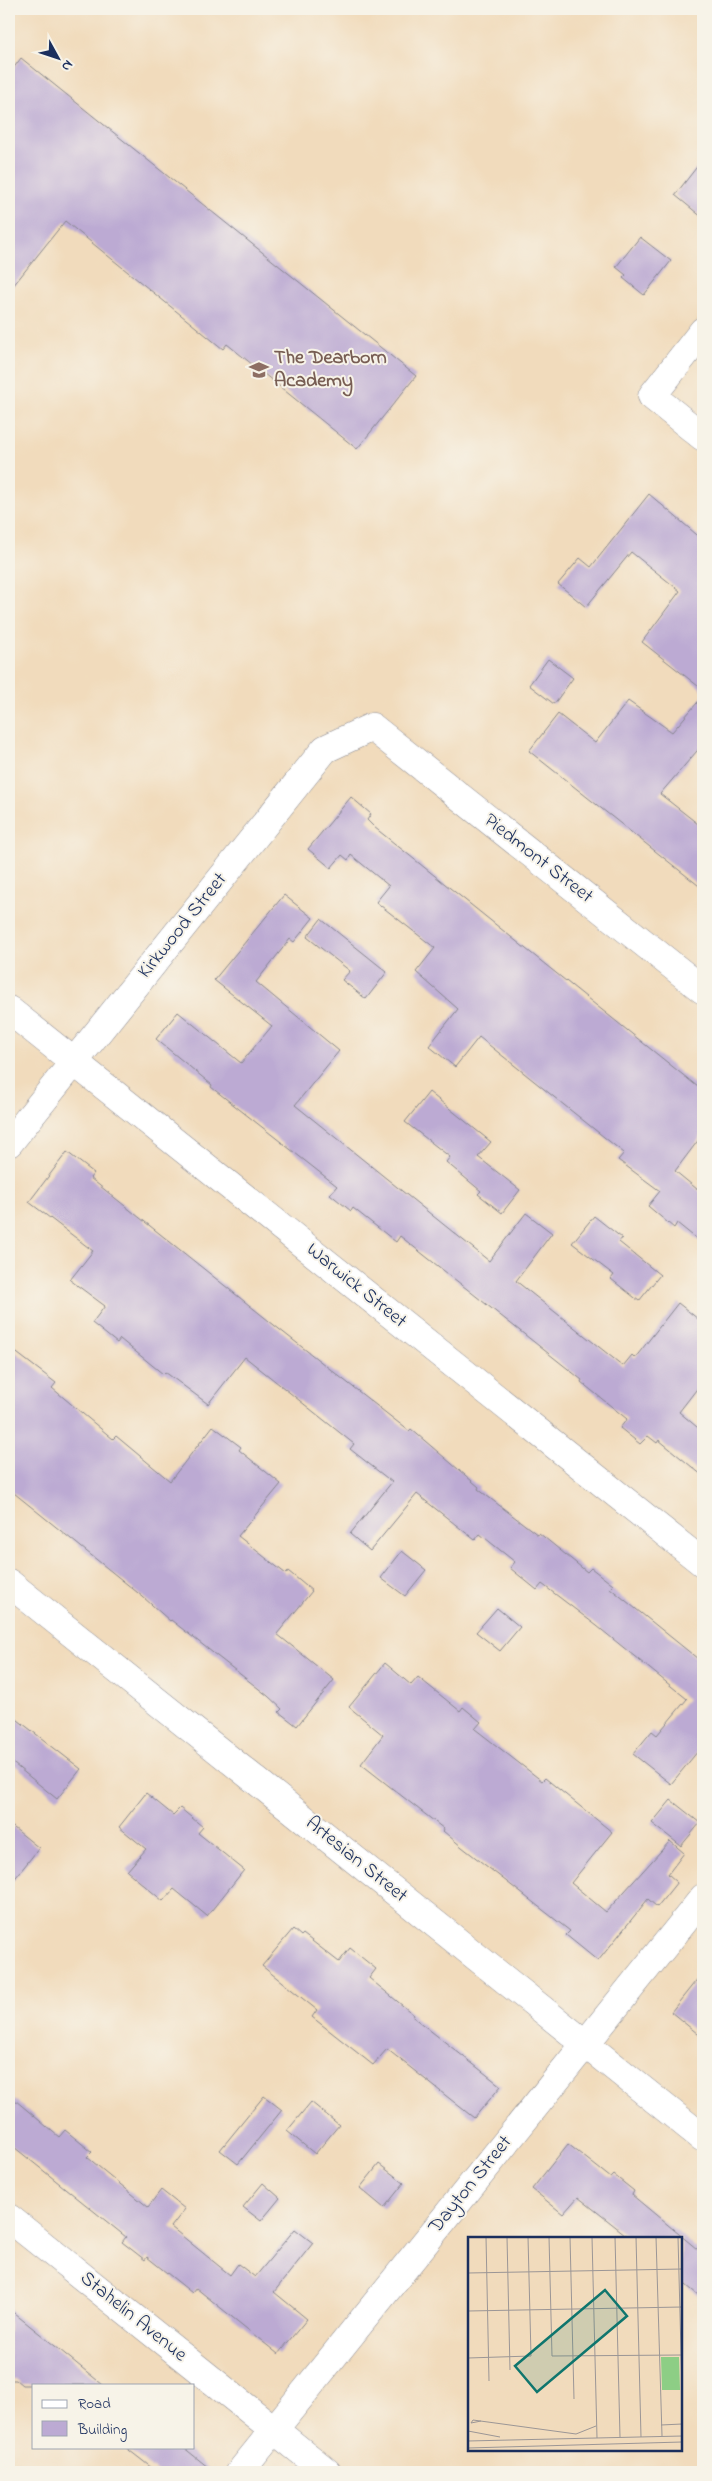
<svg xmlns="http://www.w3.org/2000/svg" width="712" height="2481" font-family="'Indie Flower',sans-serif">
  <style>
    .building { fill: #bcaad3 }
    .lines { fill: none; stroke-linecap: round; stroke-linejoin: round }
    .minor-casing { stroke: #86858d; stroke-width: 29 }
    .minor { stroke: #fff; stroke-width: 28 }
    .labels { text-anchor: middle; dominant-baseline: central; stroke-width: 4; stroke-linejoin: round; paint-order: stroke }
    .education-label { font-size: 20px; font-weight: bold; fill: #785e54; stroke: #f7f3e8; text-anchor: start }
    .street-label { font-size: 20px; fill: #1b2f5e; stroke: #f7f3e8 }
    .inset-road { fill: none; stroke: #9b9696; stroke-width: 1 }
    .view { fill: #0f766e; fill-opacity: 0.15; stroke: #0f766e; stroke-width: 2.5 }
    .inset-edge { fill: none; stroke: #1b2f5e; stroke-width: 2.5 }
  </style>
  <rect width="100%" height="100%" fill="#f7f3e8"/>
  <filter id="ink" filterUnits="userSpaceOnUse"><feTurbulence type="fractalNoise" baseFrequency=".02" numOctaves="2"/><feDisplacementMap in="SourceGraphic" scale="10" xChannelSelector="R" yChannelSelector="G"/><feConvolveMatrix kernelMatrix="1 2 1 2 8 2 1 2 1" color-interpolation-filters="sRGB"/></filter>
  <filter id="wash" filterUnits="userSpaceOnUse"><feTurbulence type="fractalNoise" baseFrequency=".0096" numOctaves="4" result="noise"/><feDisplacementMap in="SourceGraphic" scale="20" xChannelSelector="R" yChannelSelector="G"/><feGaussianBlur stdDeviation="1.12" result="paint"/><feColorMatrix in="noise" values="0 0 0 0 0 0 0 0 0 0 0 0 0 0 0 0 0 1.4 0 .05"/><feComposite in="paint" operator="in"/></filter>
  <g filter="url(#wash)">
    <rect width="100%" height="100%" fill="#f1dbbc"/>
    <g id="blocks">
      <path class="building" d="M 21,58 L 416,376 L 357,449 L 227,344 L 223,349 L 65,221 L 9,291 L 9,74 Z
        M 703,159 L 703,218 L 675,195 Z
        M 640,237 L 671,261 L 644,295 L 623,278 L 626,275 L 616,267 Z
        M 649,494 L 703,540 L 703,690 L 642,642 L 680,591 L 631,552 L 586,607 L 558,584 L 580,558 L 591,567 Z
        M 548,659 L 573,678 L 554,704 L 529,685 Z
        M 703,696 L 703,744 L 660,794 L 703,828 L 703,889 L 529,751 L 558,714 L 595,743 L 628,701 L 672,732 Z
        M 351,797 L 371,814 L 367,820 L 374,827 L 703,1091 L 703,1134 L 675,1171 L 703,1194 L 703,1244 L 677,1223 L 674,1228 L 648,1206 L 660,1191 L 618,1160 L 624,1153 L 479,1037 L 455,1067 L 429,1046 L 458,1009 L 416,972 L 435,948 L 376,902 L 389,886 L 351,855 L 348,860 L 342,855 L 331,868 L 308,849 Z
        M 284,895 L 313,918 L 294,942 L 290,939 L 256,982 L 339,1051 L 295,1105 L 489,1261 L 526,1213 L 552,1233 L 516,1281 L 623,1366 L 632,1355 L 635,1358 L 678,1303 L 703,1323 L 703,1381 L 679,1412 L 703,1432 L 703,1476 L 659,1440 L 657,1443 L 648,1436 L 640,1444 L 620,1428 L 627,1419 L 581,1382 L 582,1380 L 400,1236 L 396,1242 L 353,1208 L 351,1211 L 330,1194 L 337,1186 L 211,1087 L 212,1085 L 156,1039 L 178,1012 L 241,1063 L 272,1026 L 214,980 Z
        M 321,919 L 387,972 L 366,999 L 342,980 L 350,971 L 307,937 Z
        M 429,1092 L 491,1142 L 478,1157 L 520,1190 L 502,1213 L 478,1194 L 481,1191 L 446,1162 L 450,1157 L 405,1122 Z
        M 67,1152 L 94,1173 L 90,1178 L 279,1329 L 409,1431 L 411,1429 L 479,1487 L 478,1489 L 538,1535 L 539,1533 L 587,1572 L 591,1568 L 613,1585 L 610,1588 L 703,1663 L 703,1745 L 671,1784 L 633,1754 L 652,1731 L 657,1735 L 687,1699 L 597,1626 L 542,1584 L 537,1590 L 510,1568 L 515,1562 L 480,1534 L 475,1540 L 417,1494 L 370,1551 L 350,1534 L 392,1482 L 350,1449 L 354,1444 L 245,1357 L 208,1404 L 165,1372 L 163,1374 L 120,1339 L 117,1343 L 92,1323 L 105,1306 L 70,1280 L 93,1251 L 29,1202 Z
        M 594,1216 L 622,1238 L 619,1242 L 660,1275 L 639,1301 L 611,1279 L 614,1275 L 572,1243 Z
        M 9,1347 L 56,1383 L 52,1388 L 113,1439 L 116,1436 L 170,1481 L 213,1426 L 241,1447 L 239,1450 L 281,1484 L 238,1536 L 286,1574 L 288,1571 L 312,1591 L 277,1634 L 334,1680 L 297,1726 L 279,1712 L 282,1709 L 268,1696 L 171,1620 L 170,1621 L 143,1597 L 9,1489 Z
        M 402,1551 L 426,1570 L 405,1596 L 381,1578 Z
        M 497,1608 L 520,1627 L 500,1651 L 476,1632 Z
        M 385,1663 L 411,1685 L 418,1677 L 460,1711 L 463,1707 L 481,1722 L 475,1729 L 542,1781 L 545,1778 L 612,1832 L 571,1883 L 606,1912 L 670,1841 L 684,1853 L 668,1874 L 677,1882 L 657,1907 L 648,1899 L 598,1961 L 566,1935 L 570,1931 L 462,1847 L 443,1831 L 444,1829 L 361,1764 L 383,1735 L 349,1707 Z
        M 9,1713 L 81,1769 L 57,1799 L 9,1760 Z
        M 146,1793 L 173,1815 L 180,1808 L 203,1827 L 198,1833 L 244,1870 L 207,1916 L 174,1889 L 163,1901 L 127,1871 L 146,1849 L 119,1827 Z
        M 671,1800 L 700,1823 L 681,1846 L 652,1823 Z
        M 9,1824 L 39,1848 L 9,1886 Z
        M 293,1929 L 301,1936 L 303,1934 L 339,1962 L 350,1948 L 376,1969 L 369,1978 L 414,2015 L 413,2017 L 501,2086 L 474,2118 L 387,2049 L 373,2065 L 312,2017 L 317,2010 L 262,1966 Z
        M 703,1972 L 703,2038 L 671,2012 Z
        M 9,2095 L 59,2137 L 65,2130 L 92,2152 L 87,2157 L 148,2207 L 161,2190 L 185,2209 L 171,2227 L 230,2275 L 238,2264 L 255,2277 L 295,2229 L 313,2243 L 274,2292 L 307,2319 L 278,2354 L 196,2288 L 192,2293 L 147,2257 L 145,2260 L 122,2242 L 126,2237 L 9,2143 Z
        M 264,2096 L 282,2110 L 238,2164 L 220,2150 Z
        M 311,2102 L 339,2125 L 315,2154 L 287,2131 Z
        M 568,2144 L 611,2178 L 614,2175 L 634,2191 L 632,2195 L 703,2254 L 703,2299 L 681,2281 L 681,2238 L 630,2238 L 578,2197 L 563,2214 L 532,2189 Z
        M 379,2164 L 404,2183 L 384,2208 L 360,2188 Z
        M 263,2183 L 280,2198 L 261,2221 L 243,2207 Z
        M 9,2309 L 60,2350 L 103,2385 L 22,2385 L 16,2380 L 9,2380 Z
        M 125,2447 L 183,2447 L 214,2472 L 157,2472 Z"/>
    </g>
  </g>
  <g filter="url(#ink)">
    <use href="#blocks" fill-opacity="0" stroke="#86858d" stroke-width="1"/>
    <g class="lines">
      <defs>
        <path id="minor" d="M 703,331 L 652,396 L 703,437
          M 9,1010 L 703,1563
          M 9,1143 L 325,749 L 372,727 L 703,990
          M 9,1583 L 703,2138
          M 9,2218 L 327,2472
          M 240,2472 L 703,1898"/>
      </defs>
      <use href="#minor" class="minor-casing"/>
      <use href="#minor" class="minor"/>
    </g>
  </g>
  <defs>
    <symbol id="school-bare" viewBox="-9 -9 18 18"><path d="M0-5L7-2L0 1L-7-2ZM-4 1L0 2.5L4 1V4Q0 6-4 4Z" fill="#8d6e63" stroke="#f7f3e8" stroke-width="2.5" paint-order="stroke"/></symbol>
  </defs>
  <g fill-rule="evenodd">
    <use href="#school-bare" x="245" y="356" width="28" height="28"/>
  </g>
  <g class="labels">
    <g class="education-label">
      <text x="274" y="358">The Dearborn<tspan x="274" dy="23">Academy</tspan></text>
    </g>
    <g class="street-label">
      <text transform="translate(538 859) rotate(38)">Piedmont Street</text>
      <text transform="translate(183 926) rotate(-51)">Kirkwood Street</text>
      <text transform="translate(356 1286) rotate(39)">Warwick Street</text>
      <text transform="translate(356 1860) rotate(39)">Artesian Street</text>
      <text transform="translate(471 2185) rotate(-51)">Dayton Street</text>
      <text transform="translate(133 2317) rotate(39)">Stahelin Avenue</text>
    </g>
  </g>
  <g transform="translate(468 2237)">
    <rect width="214" height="214" fill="#f1dbbc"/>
    <path d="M 193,120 L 211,120 L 212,153 L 194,153 Z" fill="#8dce85"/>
    <path class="inset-road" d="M 18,0 L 21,144M 39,0 L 42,133M 81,0 L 84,119 L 214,118M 102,0 L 106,162M 124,0 L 129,201M 147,0 L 152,200M 168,0 L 173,200M 188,0 L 194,199M 210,0 L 214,154M 0,36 L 214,32M 0,74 L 214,70M 0,121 L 63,119 L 60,0M 13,184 L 3,186 L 5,183 L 108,197 L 128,189M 193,188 L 214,187M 0,194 L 32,200M 0,204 L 214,199M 0,211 L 214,205"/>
    <path class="view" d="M 137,53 L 159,79 L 69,155 L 47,129 Z"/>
    <rect width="214" height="214" class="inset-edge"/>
  </g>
  <rect width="712" height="2481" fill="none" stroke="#f7f3e8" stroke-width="30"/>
  <rect x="32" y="2384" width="162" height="65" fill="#f7f3e8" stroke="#9fa5b1"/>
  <rect x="42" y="2400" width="25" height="8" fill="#ffffff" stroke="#9fa5b1"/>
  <text x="78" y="2408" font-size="15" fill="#1b2f5e">Road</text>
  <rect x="42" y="2421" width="25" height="15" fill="#bcaad3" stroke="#9fa5b1"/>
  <text x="78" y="2434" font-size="15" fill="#1b2f5e">Building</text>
  <g transform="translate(58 58) rotate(130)" stroke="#f7f3e8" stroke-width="4" paint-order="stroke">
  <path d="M0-4L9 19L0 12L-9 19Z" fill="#1b2f5e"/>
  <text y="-8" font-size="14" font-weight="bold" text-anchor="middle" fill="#1b2f5e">N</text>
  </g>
</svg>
